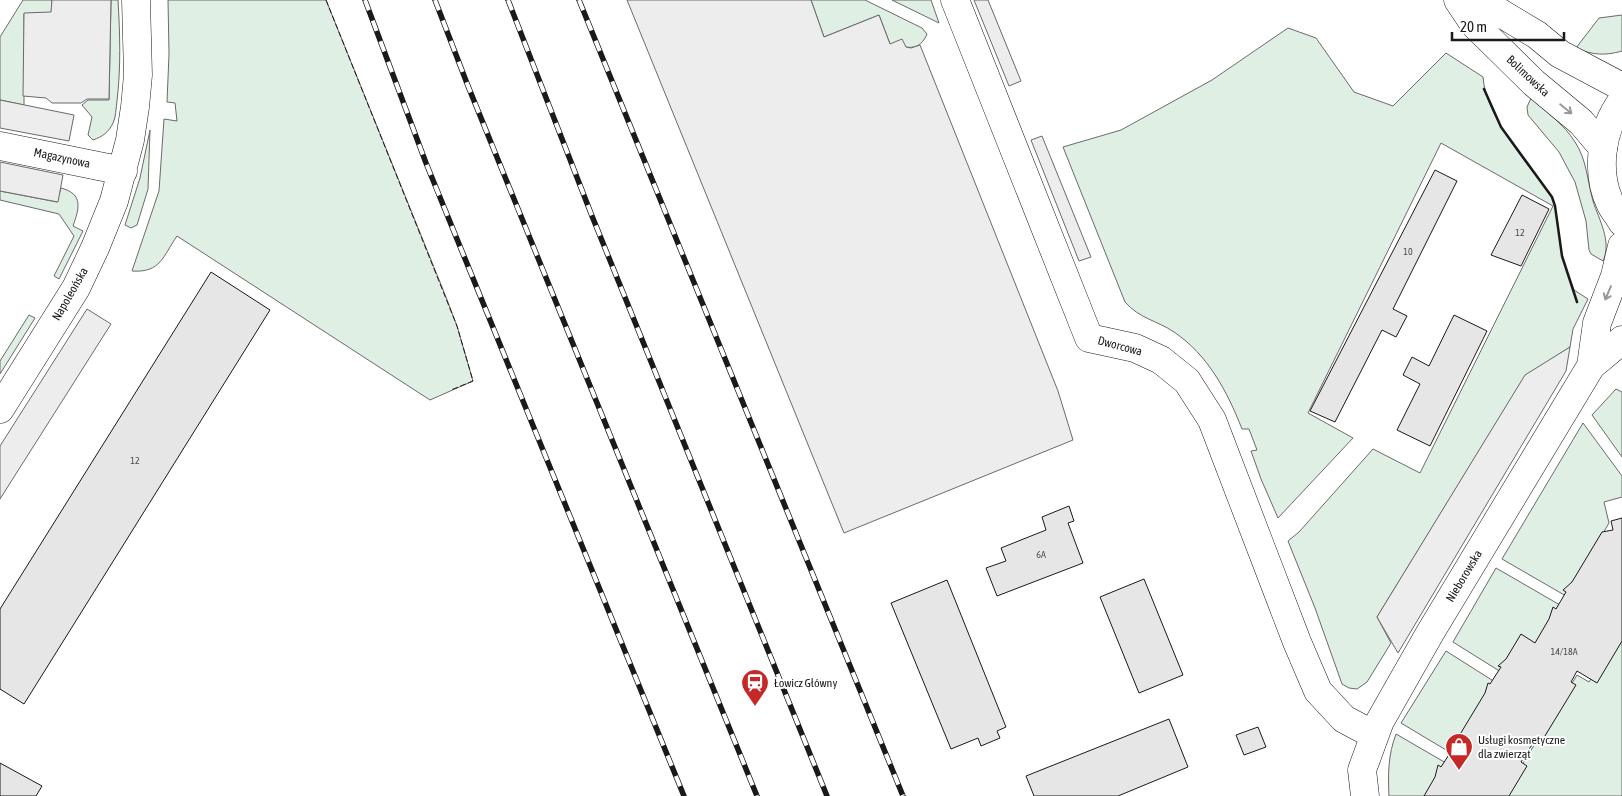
<svg xmlns="http://www.w3.org/2000/svg" width="1622" height="796" font-family="'Asap Condensed',sans-serif">
  <style>
    .green { fill: #e0efe3; stroke: #6a6a6a }
    .parking { fill: #ededed; stroke: #6a6a6a }
    .building { fill: #e6e6e6; stroke: #1a1a1a }
    .lines { fill: none; stroke-linecap: round; stroke-linejoin: round }
    .minor-casing { stroke: #1a1a1a; stroke-width: 29 }
    .primary-casing { stroke: #1a1a1a; stroke-width: 29 }
    .minor { stroke: #fff; stroke-width: 28 }
    .primary { stroke: #fff; stroke-width: 28 }
    .rail-casing { stroke: #1a1a1a; stroke-width: 5.5 }
    .rail { stroke: #fff; stroke-width: 4; stroke-dasharray: 11; stroke-linecap: butt }
    .fence { stroke: #1a1a1a; stroke-width: 1; stroke-dasharray: 6 2.5; stroke-linecap: butt }
    .wall { stroke: #1a1a1a; stroke-width: 2.5 }
    .oneway { stroke: #989898 }
    .labels { text-anchor: middle; dominant-baseline: central; stroke-width: 4; stroke-linejoin: round; paint-order: stroke }
    .number-label { font-size: 10px; fill: #4d4d4d }
    .street-label { font-size: 12px; fill: #1a1a1a; stroke: #fff }
    .poi-label { font-size: 12px; fill: #1a1a1a; stroke: #fff; text-anchor: start }
  </style>
  <rect width="100%" height="100%" fill="#fff"/>
  <path class="green" d="M 23,0 L 52,0 L 52,14 L 24,14 L 24,105 L 0,100 L 0,37 Z
    M 111,0 L 118,0 C 120,34 121,67 117,101 C 116,108 116,117 113,123 C 109,132 102,137 93,140 L 88,135 L 92,117 L 82,105 L 88,100 L 109,100 Z
    M 168,0 L 326,0 L 446,297 L 457,326 L 473,381 L 430,400 L 177,236 C 163,256 161,273 132,271 L 159,191 L 164,119 L 177,121 L 175,103 L 167,102 L 169,54 Z
    M 811,0 L 865,0 L 922,28 L 927,34 C 919,53 906,47 890,44 L 879,15 L 824,37 Z
    M 892,0 L 931,0 L 939,23 Z
    M 1622,15 L 1622,51 C 1605,56 1592,55 1576,48 L 1599,18 Z
    M 1288,28 L 1316,38 L 1354,92 L 1393,106 L 1446,53 L 1483,77 C 1486,118 1528,164 1552,197 L 1555,206 L 1562,257 L 1574,290 L 1588,299 L 1573,329 L 1570,347 L 1525,376 L 1377,617 L 1391,643 L 1367,682 L 1357,689 L 1349,688 L 1342,684 L 1315,608 L 1288,541 L 1299,532 L 1373,449 L 1420,473 L 1553,206 L 1441,143 L 1308,413 L 1353,438 L 1278,518 L 1261,479 L 1251,451 L 1257,450 L 1249,429 L 1242,429 C 1227,391 1208,355 1174,332 C 1156,320 1140,319 1125,302 L 1063,147 L 1121,130 L 1212,80 Z
    M 1531,98 C 1546,112 1564,124 1575,142 C 1587,160 1587,180 1593,201 C 1599,220 1612,241 1603,261 L 1591,254 L 1589,250 L 1586,221 L 1575,182 L 1559,152 L 1528,115 L 1527,107 Z
    M 150,130 L 148,189 L 137,225 L 131,228 L 125,225 L 140,178 Z
    M 61,188 C 84,194 79,209 73,226 L 83,231 L 59,279 L 54,276 L 74,236 L 59,214 L 0,200 L 0,191 L 57,202 Z
    M 29,315 L 35,318 L 0,374 L 0,361 Z
    M 1616,389 L 1622,392 L 1622,457 L 1592,415 Z
    M 1583,423 L 1622,476 L 1622,497 L 1604,502 L 1609,523 L 1566,596 L 1502,559 Z
    M 1496,568 L 1560,605 L 1537,647 L 1501,672 L 1453,642 Z
    M 1622,628 L 1622,796 L 1503,796 L 1577,675 L 1589,682 Z
    M 1446,651 L 1495,682 L 1451,753 L 1401,723 Z
    M 1396,734 L 1446,763 L 1427,796 L 1389,796 C 1388,774 1388,755 1396,734 Z"/>
  <path class="parking" d="M 52,0 L 111,0 L 109,99 L 87,99 L 81,103 L 52,103 L 46,98 L 23,96 L 24,13 L 51,12 Z
    M 627,0 L 811,0 L 824,37 L 879,15 L 890,44 L 902,39 L 906,47 L 911,48 L 920,45 L 1058,391 L 1073,440 L 844,533 Z
    M 974,0 L 988,0 L 1021,81 L 1009,86 Z
    M 0,100 L 74,115 L 69,141 L 0,128 Z
    M 1042,136 L 1091,257 L 1079,261 L 1031,140 Z
    M 0,162 L 63,175 L 58,202 L 0,191 Z
    M 87,309 L 111,324 L 0,499 L 0,446 Z
    M 1570,347 L 1566,371 L 1398,653 L 1377,617 L 1525,375 Z"/>
  <path class="building" d="M 1435,170 L 1457,181 L 1393,309 L 1407,316 L 1396,337 L 1382,330 L 1335,422 L 1310,411 Z
    M 1522,195 L 1549,209 L 1521,266 L 1491,255 Z
    M 211,272 L 270,310 L 24,704 L 0,689 L 0,609 Z
    M 1454,315 L 1487,331 L 1430,446 L 1397,430 L 1420,384 L 1403,375 L 1412,357 L 1429,366 Z
    M 1069,506 L 1074,521 L 1068,523 L 1083,563 L 997,596 L 986,568 L 1006,561 L 1001,548 L 1046,530 L 1042,517 Z
    M 1622,518 L 1622,641 L 1597,683 L 1577,671 L 1571,682 L 1576,685 L 1540,744 L 1535,740 L 1521,762 L 1527,766 L 1509,796 L 1424,796 L 1435,777 L 1438,765 L 1441,767 L 1452,750 L 1448,748 L 1456,741 L 1485,693 L 1488,683 L 1490,684 L 1501,667 L 1498,666 L 1506,659 L 1521,634 L 1535,643 L 1549,619 L 1553,607 L 1556,609 L 1566,592 L 1563,590 L 1572,582 L 1602,532 L 1613,530 L 1611,521 Z
    M 1144,579 L 1183,675 L 1139,693 L 1100,597 Z
    M 947,580 L 1006,727 L 997,731 L 1000,738 L 981,746 L 978,738 L 951,749 L 891,603 Z
    M 1169,719 L 1188,767 L 1118,796 L 1034,796 L 1026,776 Z
    M 1258,727 L 1266,747 L 1244,755 L 1236,735 Z
    M 0,763 L 42,786 L 36,796 L 0,796 Z"/>
  <g class="lines">
    <defs>
      <path id="minor" d="M 955,0 L 1089,338 L 1135,348 L 1161,360 L 1187,381 L 1212,420 L 1297,642 L 1318,691 L 1344,719 L 1374,735
        M 1458,0 L 1474,24 L 1534,83 L 1581,122 L 1603,148
        M 1479,0 L 1537,35 L 1560,54 L 1622,87
        M 0,146 L 123,171
        M 1591,366 L 1597,323 L 1615,276 L 1622,246
        M 0,409 L 76,288 L 95,248 L 114,201 L 130,140 L 135,107 L 138,75 L 136,0
        M 1365,796 L 1362,770 L 1380,721 L 1430,633 L 1591,366 L 1622,340"/>
      <path id="primary" d="M 1622,101 C 1601,129 1595,173 1611,205 C 1614,211 1619,216 1622,222"/>
    </defs>
    <use href="#minor" class="minor-casing"/>
    <use href="#primary" class="primary-casing"/>
    <use href="#minor" class="minor"/>
    <use href="#primary" class="primary"/>
    <defs>
      <path id="rail" d="M 365,0 L 426,163 L 684,796
        M 435,0 L 468,86 L 757,796
        M 508,0 L 592,216 L 827,796
        M 579,0 L 903,796"/>
    </defs>
    <use href="#rail" class="rail-casing"/>
    <use href="#rail" class="rail"/>
    <path class="fence" d="M 326,0 L 457,326 L 473,381 L 451,390"/>
    <path class="wall" d="M 1484,89 L 1501,127 L 1552,197 L 1555,206 L 1562,256 L 1577,302"/>
  </g>
  <defs><path id="oneway-shaft" d="M-6 0H5M1.5-3L5.5 0L1.5 3" fill="none" stroke-width="1.6" stroke-linecap="round" stroke-linejoin="round" transform="scale(1.25)"/></defs>
  <g class="oneway">
    <use href="#oneway-shaft" transform="translate(1566 109) rotate(39)"/>
    <use href="#oneway-shaft" transform="translate(1608 293) rotate(113)"/>
  </g>
  <defs>
    <symbol id="station-pin" viewBox="-11 -11 22 30"><path d="M0 17L-7.5 6A9.5 9.5 0 1 1 7.5 6Z" fill="#c62828" stroke="#fff"/><path d="M-3-6H3Q5-6 5-4V2Q5 4 3 4L4.5 6H3L1.5 4h-3L-3 6H-4.5L-3 4Q-5 4-5 2V-4Q-5-6-3-6ZM-3.5-4v3h7v-3ZM-3.5 1v1.5H-2V1ZM2 1v1.5H3.5V1Z" fill="#fff"/></symbol>
    <symbol id="shop-pin" viewBox="-11 -11 22 30"><path d="M0 17L-7.5 6A9.5 9.5 0 1 1 7.5 6Z" fill="#c62828" stroke="#fff"/><path d="M-5-2.5h2.3a2.7 3.5 0 0 1 5.4 0H5L5.5 6h-11ZM-1.5-2.5h3a1.5 2.3 0 0 0-3 0Z" fill="#fff"/></symbol>
  </defs>
  <g fill-rule="evenodd">
    <use href="#station-pin" x="739" y="667" width="32" height="43"/>
    <use href="#shop-pin" x="1443" y="731" width="32" height="43"/>
  </g>
  <g class="labels">
    <g class="number-label">
      <text x="1520" y="232">12</text>
      <text x="1408" y="251">10</text>
      <text x="135" y="460">12</text>
      <text x="1041" y="554">6A</text>
      <text x="1564" y="651">14/18A</text>
    </g>
    <g class="street-label">
      <text transform="translate(1528 76) rotate(43)">Bolimowska</text>
      <text transform="translate(62 158) rotate(12)">Magazynowa</text>
      <text transform="translate(70 294) rotate(-60)">Napoleońska</text>
      <text transform="translate(1120 346) rotate(15)">Dworcowa</text>
      <text transform="translate(1464 576) rotate(-59)">Nieborowska</text>
    </g>
    <g class="poi-label">
      <text x="774" y="683">Łowicz Główny</text>
      <text x="1478" y="740">Usługi kosmetyczne<tspan x="1478" dy="14">dla zwierząt</tspan></text>
    </g>
  </g>
  <path d="M1452 32v8h112v-8" fill="none" stroke="#1a1a1a" stroke-width="2.5"/>
  <text x="1460" y="32" font-size="15" fill="#1a1a1a" stroke="#ffffff" stroke-width="4" paint-order="stroke">20 m</text>
</svg>
